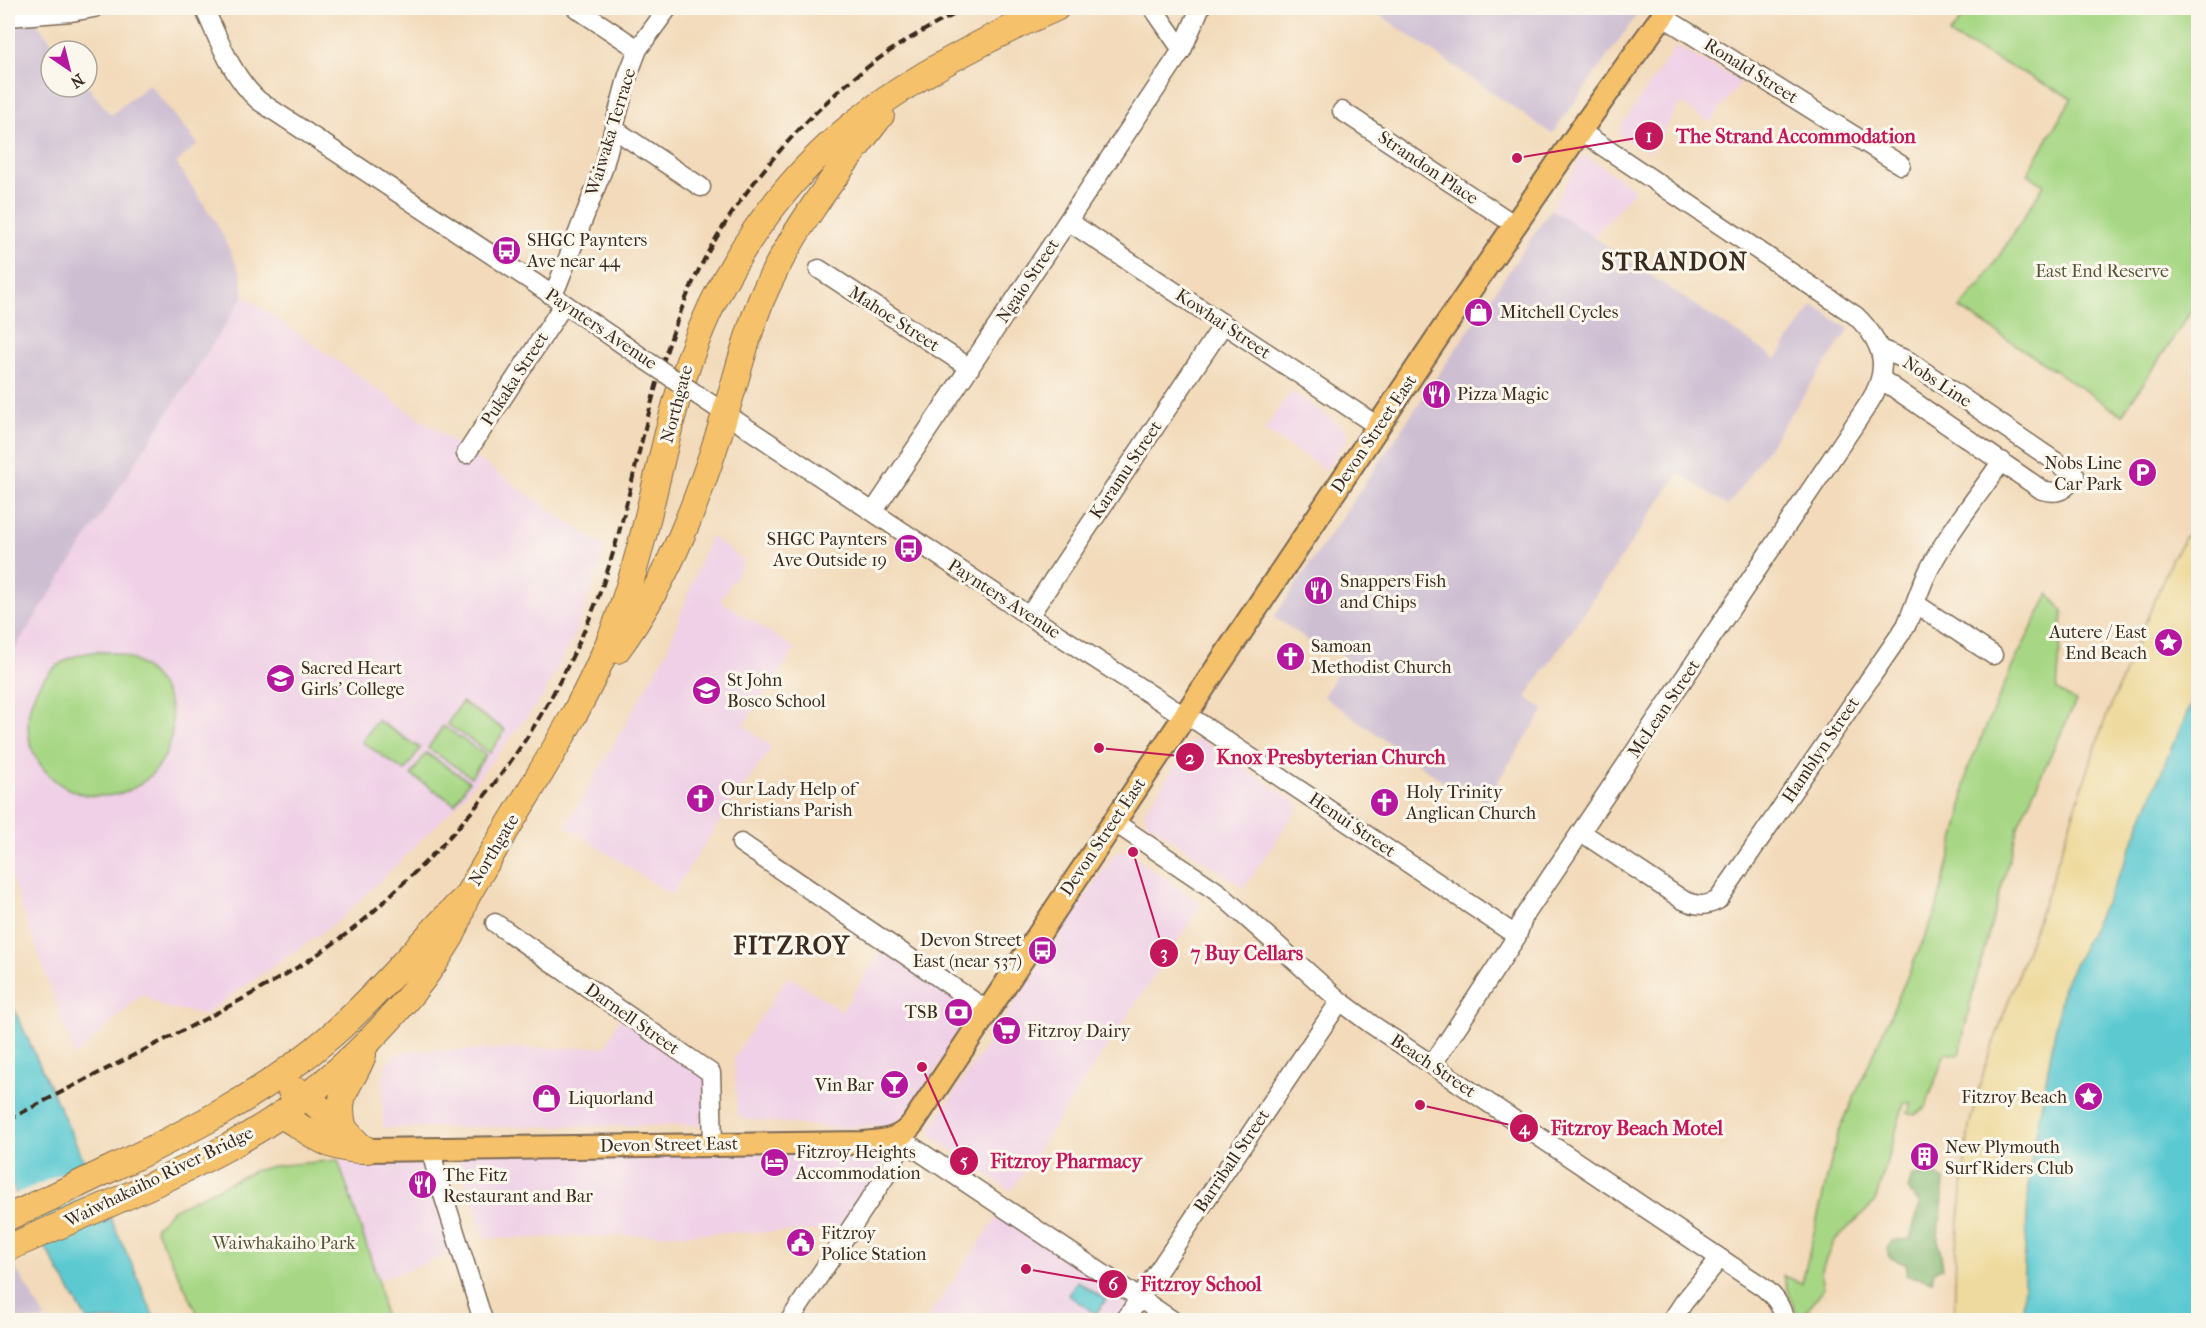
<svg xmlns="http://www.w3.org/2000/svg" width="2206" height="1328" font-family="'IM FELL French Canon',serif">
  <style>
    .built { fill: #efd0e6 }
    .industrial { fill: #cdbed2 }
    .green { fill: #a7d785; stroke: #718052; stroke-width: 1.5 }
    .forest { fill: #85b872; stroke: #607148; stroke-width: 1.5 }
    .sand { fill: #eeda9e; stroke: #94825e; stroke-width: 1.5 }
    .water { fill: #5cc9d1; stroke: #4c7a78; stroke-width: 1.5 }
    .pier { fill: #f2daba }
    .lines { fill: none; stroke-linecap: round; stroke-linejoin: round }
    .minor-casing { stroke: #7b6855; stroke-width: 21 }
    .major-casing { stroke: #7b6855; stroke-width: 26 }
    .highway-casing { stroke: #7b6855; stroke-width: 28 }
    .minor { stroke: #fff; stroke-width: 18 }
    .major { stroke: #f5c16b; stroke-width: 22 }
    .highway { stroke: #f5c16b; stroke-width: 26 }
    .rail { stroke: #3b2a1e; stroke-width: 4; stroke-dasharray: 9 4.5; stroke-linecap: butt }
    .minor-bridge-casing { stroke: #7b6855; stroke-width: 21; stroke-linecap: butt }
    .minor-bridge { stroke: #fff; stroke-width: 18 }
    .labels { text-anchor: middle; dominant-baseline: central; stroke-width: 6; stroke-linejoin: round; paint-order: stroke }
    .street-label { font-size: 18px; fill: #3b2a1e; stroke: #fbf7ec }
    .poi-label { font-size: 18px; fill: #3b2a1e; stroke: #fbf7ec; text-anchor: start }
    .park-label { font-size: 18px; fill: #565538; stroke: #fbf7ec }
    .district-label { font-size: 24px; font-weight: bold; letter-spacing: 1.5px; fill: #3b2a1e; stroke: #fbf7ec }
    .leader { fill: none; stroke: #c2185b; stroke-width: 2 }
    .callout-dot { fill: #c2185b; stroke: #fbf7ec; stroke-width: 2 }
    .mark-label { font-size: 18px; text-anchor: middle; font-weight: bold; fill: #fff }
    .callout-label { font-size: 20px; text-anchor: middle; font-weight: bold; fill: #c2185b; stroke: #fbf7ec; stroke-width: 6; stroke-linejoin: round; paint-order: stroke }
  </style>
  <rect width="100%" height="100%" fill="#fbf7ec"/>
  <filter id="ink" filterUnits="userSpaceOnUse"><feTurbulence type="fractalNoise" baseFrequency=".0167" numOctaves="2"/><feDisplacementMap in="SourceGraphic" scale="12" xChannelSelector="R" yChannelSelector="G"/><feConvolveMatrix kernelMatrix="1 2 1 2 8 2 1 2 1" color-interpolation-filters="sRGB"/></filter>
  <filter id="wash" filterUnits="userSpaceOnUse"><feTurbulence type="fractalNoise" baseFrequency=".008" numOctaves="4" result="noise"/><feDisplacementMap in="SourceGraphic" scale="24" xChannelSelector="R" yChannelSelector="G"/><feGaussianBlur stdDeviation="1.35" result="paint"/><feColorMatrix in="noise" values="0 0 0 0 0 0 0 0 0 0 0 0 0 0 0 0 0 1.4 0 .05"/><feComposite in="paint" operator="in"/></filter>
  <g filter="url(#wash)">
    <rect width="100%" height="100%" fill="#f2daba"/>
    <path class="built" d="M 1676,46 L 1741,82 L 1710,123 L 1681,103 L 1650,152 L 1620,136 L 1619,129 Z
      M 1587,156 L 1635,190 L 1593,237 L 1551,209 L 1581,158 Z
      M 244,296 L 605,548 L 578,629 L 542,698 L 457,805 L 341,919 L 205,1014 L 163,1007 L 142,994 L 75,1056 L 8,870 L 8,659 Z
      M 1291,391 L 1345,428 L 1348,438 L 1326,470 L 1264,430 Z
      M 710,536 L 745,561 L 720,600 L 796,649 L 743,725 L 772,747 L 732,803 L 671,895 L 566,826 L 665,655 Z
      M 1200,739 L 1300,805 L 1244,888 L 1147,822 L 1144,813 L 1191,742 Z
      M 1126,851 L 1202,904 L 1011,1191 L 932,1136 L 931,1128 L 1114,854 Z
      M 888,941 L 981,1001 L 907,1114 L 899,1122 L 890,1125 L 837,1128 L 742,1119 L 737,1111 L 734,1057 L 788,976 L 842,1011 Z
      M 619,1018 L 711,1077 L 711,1125 L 383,1128 L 383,1078 L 387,1063 L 397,1054 L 410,1051 L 606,1047 Z
      M 465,1152 L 877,1152 L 889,1159 L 839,1230 L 485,1239 L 459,1162 Z
      M 428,1155 L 457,1252 L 378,1280 L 338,1160 Z
      M 1003,1209 L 1138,1301 L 1124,1320 L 926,1320 Z"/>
    <path class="industrial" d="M 1370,8 L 1642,8 L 1552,134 Z
      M 34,20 L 59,51 L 51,51 L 51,87 L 87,86 L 111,115 L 149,84 L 198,144 L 176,163 L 216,222 L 241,274 L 244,296 L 8,659 L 8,21 Z
      M 1551,209 L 1776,359 L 1813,305 L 1849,329 L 1728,506 L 1679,473 L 1526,697 L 1544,710 L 1485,801 L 1446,780 L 1444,782 L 1323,696 L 1347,659 L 1338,652 L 1327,653 L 1274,617 Z
      M 14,1265 L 46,1320 L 8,1320 L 8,1267 Z"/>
    <path class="green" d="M 1970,8 L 2198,8 L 2198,301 L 2122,415 L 1960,308 L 1982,283 L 2044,185 L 2027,174 L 2072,98 L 1949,35 Z
      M 2049,594 L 2063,612 L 2057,690 L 2076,701 L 2019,823 L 1974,987 L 1959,1055 L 1945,1053 L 1926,1107 L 1915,1115 L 1908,1113 L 1911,1103 L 1904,1103 L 1875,1202 L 1833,1242 L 1821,1272 L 1824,1288 L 1799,1320 L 1783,1276 L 1802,1283 L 1837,1136 L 1935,914 L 1960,818 L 1967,771 L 2012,667 Z
      M28 724a72 72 0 1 1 144 0a72 72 0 1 1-144 0Z
      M 462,702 L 505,730 L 490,753 L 447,724 Z
      M 377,720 L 420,748 L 405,771 L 362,742 Z
      M 443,726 L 486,755 L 471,777 L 428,748 Z
      M 426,753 L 469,781 L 455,804 L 411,775 Z
      M 338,1160 L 378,1280 L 385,1320 L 201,1320 L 155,1228 L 172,1210 L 254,1171 L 273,1166 Z"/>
    <path class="forest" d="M 1933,1174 L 1944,1180 L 1941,1219 L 1939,1221 L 1938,1238 L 1943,1268 L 1934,1271 L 1932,1281 L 1906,1275 L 1907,1265 L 1889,1257 L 1887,1249 L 1892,1241 L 1910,1239 L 1920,1204 L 1908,1189 L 1912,1176 Z"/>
    <path class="sand" d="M 2198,518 L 2198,1188 L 2181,1320 L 1954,1320 L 1956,1247 L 1969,1126 L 1985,1067 L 2044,902 L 2103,725 L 2172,558 Z"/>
    <path class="water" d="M 2198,689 L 2198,1320 L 2023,1320 L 2024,1267 L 2030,1167 L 2063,987 L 2121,871 L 2170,751 Z
      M 8,996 L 134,1269 L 155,1320 L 87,1320 L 19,1201 L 8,1174 Z
      M 1077,1281 L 1106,1300 L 1096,1314 L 1068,1295 Z"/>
    <path class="pier" d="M 88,1162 L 101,1189 L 27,1222 L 13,1195 Z"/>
  </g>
  <g filter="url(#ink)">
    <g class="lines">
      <defs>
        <path id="minor" d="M 204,8 C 219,40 232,77 259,101 L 533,282 L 647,361
          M 576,8 L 638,49
          M 1153,8 L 1182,50
          M 1662,16 L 1901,165
          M 8,17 L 71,12 L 94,8
          M 1342,111 L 1515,225
          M 614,129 L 701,187
          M 1068,221 L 1379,427
          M 819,269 L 970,368
          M 551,295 L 557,286 L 603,169 L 628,75 L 638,49 L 668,8
          M 1880,349 L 1907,360 L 2075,475 C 2067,489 2059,495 2042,490 L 1881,379
          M 699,396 L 1029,616 L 1173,709 L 1198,722 L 1517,936
          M 466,454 L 564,304
          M 873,512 L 1182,50 L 1200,8
          M 1916,604 L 1993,655
          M 1029,616 L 1223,325
          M 1114,822 L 1219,893 L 1340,1001 L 1371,1024 L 1763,1287 C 1774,1296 1782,1305 1784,1320
          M 1581,832 L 1683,900 C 1697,906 1705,907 1718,900 L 1906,626 C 1913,610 1918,594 1925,578 C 1942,540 1978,496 2002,461
          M 741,843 L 988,1011
          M 495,923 L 711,1073 L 713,1144
          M 1432,1065 L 1517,936 L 1523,918 L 1869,403 C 1891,369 1884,343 1856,316 L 1580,131
          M 898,1137 L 1172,1320
          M 434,1149 L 434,1163 L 441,1188 L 483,1320
          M 790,1320 L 893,1165 L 898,1150 L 898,1137
          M 1125,1320 L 1340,1001
          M 1672,1320 L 1684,1302 L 1720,1258"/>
        <path id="major" d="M 367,1150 L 863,1143 C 883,1141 900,1141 913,1123 L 1441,332 L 1580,131 L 1668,8"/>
        <path id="highway" d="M 617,650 C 670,578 700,496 726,411 C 738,373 747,334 762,298 C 789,234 839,170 881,115
          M 291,1091 L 299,1091 L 306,1096 L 344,1129 L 359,1145 L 367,1150
          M 281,1115 C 313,1133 327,1151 367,1150
          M 344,1129 C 334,1092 351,1087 363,1055
          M 8,1217 C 41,1203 74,1186 106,1171 C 187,1133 264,1094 332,1035 C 379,994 417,945 462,901
          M 8,1248 C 80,1216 156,1186 226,1148 C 286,1116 341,1072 387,1022 C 410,997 432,969 449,940 C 457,928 460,913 465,900 C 470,890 476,880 482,870 C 529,790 584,710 617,622 C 649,536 660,444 690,358 C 722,267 780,183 856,122 C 912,77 991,36 1056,8"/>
      </defs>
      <use href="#minor" class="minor-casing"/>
      <use href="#major" class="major-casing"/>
      <use href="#highway" class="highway-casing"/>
      <use href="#minor" class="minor"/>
      <use href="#major" class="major"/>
      <use href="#highway" class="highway"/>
      <path class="rail" d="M 8,1120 C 65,1090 122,1061 180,1032 C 241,1000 304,968 358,925 C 372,914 385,900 398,888 C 442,848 481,804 515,755 C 549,707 583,640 603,584 C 625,521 637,454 655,390 C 665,353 678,315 694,280 C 732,197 811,105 887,53 C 912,36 940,21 968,8"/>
      <defs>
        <path id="minor-bridge" d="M 647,361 L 699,396"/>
      </defs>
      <use href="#minor-bridge" class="minor-bridge-casing"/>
      <use href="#minor-bridge" class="minor-bridge"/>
    </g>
  </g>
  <defs>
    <symbol id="bus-disc" viewBox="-11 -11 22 22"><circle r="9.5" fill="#b5179e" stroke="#fbf7ec"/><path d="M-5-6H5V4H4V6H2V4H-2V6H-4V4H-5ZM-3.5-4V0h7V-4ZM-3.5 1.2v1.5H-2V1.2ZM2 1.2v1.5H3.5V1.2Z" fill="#fff"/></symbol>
    <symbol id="shop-disc" viewBox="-11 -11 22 22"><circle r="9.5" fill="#b5179e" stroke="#fbf7ec"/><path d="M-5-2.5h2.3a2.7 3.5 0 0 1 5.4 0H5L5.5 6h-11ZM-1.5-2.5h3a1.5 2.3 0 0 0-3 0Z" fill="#fff"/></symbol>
    <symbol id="restaurant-disc" viewBox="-11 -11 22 22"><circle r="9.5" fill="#b5179e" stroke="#fbf7ec"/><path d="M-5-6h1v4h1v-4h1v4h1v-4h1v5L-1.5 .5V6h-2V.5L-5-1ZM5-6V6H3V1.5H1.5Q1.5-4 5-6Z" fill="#fff"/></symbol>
    <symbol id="parking-disc" viewBox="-11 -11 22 22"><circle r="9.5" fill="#b5179e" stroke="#fbf7ec"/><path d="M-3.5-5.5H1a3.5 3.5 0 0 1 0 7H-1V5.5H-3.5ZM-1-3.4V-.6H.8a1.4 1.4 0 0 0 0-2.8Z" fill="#fff"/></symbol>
    <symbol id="sight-disc" viewBox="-11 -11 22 22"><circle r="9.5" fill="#b5179e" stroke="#fbf7ec"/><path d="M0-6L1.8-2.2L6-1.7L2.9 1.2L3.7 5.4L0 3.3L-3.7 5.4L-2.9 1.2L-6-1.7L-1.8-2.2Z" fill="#fff"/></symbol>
    <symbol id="church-disc" viewBox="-11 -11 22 22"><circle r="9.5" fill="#b5179e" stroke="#fbf7ec"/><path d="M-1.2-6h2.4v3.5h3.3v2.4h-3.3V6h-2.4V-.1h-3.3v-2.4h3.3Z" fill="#fff"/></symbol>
    <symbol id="school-disc" viewBox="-11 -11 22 22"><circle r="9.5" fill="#b5179e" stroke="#fbf7ec"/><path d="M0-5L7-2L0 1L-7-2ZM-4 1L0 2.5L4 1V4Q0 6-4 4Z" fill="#fff"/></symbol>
    <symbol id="bank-disc" viewBox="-11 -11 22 22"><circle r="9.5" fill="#b5179e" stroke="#fbf7ec"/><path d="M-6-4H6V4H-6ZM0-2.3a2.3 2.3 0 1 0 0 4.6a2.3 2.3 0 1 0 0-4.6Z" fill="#fff"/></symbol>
    <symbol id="supermarket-disc" viewBox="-11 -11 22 22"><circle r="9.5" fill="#b5179e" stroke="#fbf7ec"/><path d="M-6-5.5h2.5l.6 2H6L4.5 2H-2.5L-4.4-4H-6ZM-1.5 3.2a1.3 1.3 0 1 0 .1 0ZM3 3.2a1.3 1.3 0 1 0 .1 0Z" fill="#fff"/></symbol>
    <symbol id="bar-disc" viewBox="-11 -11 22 22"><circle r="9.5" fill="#b5179e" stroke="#fbf7ec"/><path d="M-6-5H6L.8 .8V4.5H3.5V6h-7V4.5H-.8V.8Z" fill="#fff"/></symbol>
    <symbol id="building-disc" viewBox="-11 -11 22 22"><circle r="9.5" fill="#b5179e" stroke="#fbf7ec"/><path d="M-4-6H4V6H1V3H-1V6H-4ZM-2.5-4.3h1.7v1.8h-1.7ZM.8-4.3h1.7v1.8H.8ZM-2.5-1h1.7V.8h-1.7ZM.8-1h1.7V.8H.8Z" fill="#fff"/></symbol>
    <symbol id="hotel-disc" viewBox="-11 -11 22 22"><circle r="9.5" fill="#b5179e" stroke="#fbf7ec"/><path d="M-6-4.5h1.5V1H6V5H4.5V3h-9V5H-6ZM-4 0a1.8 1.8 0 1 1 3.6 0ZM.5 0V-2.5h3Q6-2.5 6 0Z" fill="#fff"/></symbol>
    <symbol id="civic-disc" viewBox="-11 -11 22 22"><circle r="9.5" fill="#b5179e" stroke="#fbf7ec"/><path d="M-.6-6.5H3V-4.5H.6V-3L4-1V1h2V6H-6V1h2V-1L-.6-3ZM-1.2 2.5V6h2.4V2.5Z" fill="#fff"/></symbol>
  </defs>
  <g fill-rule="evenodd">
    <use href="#bus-disc" x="490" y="234" width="33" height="33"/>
    <use href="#shop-disc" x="1462" y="296" width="33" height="33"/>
    <use href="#restaurant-disc" x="1420" y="378" width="33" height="33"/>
    <use href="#parking-disc" x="2126" y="456" width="33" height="33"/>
    <use href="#bus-disc" x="892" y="532" width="33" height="33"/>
    <use href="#restaurant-disc" x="1302" y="574" width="33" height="33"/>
    <use href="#sight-disc" x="2152" y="626" width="33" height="33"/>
    <use href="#church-disc" x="1274" y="640" width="33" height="33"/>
    <use href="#school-disc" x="264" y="662" width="33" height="33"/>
    <use href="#school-disc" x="690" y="674" width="33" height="33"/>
    <use href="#church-disc" x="684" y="782" width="33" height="33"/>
    <use href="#church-disc" x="1368" y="786" width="33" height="33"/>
    <use href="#bus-disc" x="1026" y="934" width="33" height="33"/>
    <use href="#bank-disc" x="942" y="996" width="33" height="33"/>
    <use href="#supermarket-disc" x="990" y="1014" width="33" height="33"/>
    <use href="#bar-disc" x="878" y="1068" width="33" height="33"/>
    <use href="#sight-disc" x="2072" y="1080" width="33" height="33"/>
    <use href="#shop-disc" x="530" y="1082" width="33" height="33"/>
    <use href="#building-disc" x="1908" y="1140" width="33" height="33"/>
    <use href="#hotel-disc" x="758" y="1146" width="33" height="33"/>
    <use href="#restaurant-disc" x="406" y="1168" width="33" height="33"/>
    <use href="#civic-disc" x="784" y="1226" width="33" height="33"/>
  </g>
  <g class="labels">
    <g class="street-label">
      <text transform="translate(1751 71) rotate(32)">Ronald Street</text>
      <text transform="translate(611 132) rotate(-73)">Waiwaka Terrace</text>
      <text transform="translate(1428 168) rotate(34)">Strandon Place</text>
      <text transform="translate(1028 281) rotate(-56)">Ngaio Street</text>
      <text transform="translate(894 319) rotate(33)">Mahoe Street</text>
      <text transform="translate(1223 324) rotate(34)">Kowhai Street</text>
      <text transform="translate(601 329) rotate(34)">Paynters Avenue</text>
      <text transform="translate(515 379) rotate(-57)">Pukaka Street</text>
      <text transform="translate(1937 382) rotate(33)">Nobs Line</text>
      <text transform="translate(677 404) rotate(-75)">Northgate</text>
      <text transform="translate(1374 434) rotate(-56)">Devon Street East</text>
      <text transform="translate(1126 470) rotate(-56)">Karamu Street</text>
      <text transform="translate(1004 599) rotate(33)">Paynters Avenue</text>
      <text transform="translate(1664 709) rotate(-56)">McLean Street</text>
      <text transform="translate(1821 750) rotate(-56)">Hamblyn Street</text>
      <text transform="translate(1352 825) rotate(34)">Henui Street</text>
      <text transform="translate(1103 837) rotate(-56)">Devon Street East</text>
      <text transform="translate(494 850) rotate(-59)">Northgate</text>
      <text transform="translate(632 1019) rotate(35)">Darnell Street</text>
      <text transform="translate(1433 1066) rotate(34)">Beach Street</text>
      <text transform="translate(669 1145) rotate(-1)">Devon Street East</text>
      <text transform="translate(1232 1161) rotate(-56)">Barriball Street</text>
      <text transform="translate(159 1177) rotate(-26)">Waiwhakaiho River Bridge</text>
    </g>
    <g class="poi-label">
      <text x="527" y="240">SHGC Paynters<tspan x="527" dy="21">Ave near 44</tspan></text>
      <text x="1500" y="312">Mitchell Cycles</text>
      <text x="1457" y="394">Pizza Magic</text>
      <text x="2122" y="463" text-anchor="end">Nobs Line<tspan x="2122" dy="21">Car Park</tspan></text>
      <text x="887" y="539" text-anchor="end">SHGC Paynters<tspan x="887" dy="21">Ave Outside 19</tspan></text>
      <text x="1340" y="581">Snappers Fish<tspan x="1340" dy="21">and Chips</tspan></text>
      <text x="2147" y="632" text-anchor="end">Autere / East<tspan x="2147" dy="21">End Beach</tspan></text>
      <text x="1311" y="646">Samoan<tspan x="1311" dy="21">Methodist Church</tspan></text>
      <text x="301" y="668">Sacred Heart<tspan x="301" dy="21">Girls' College</tspan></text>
      <text x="727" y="680">St John<tspan x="727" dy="21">Bosco School</tspan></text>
      <text x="721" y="789">Our Lady Help of<tspan x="721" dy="21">Christians Parish</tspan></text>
      <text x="1406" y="792">Holy Trinity<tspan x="1406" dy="21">Anglican Church</tspan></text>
      <text x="1022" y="940" text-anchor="end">Devon Street<tspan x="1022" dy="21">East (near 537)</tspan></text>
      <text x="938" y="1012" text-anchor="end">TSB</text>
      <text x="1027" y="1031">Fitzroy Dairy</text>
      <text x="874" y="1085" text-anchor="end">Vin Bar</text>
      <text x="2067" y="1097" text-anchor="end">Fitzroy Beach</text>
      <text x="568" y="1098">Liquorland</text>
      <text x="1945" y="1147">New Plymouth<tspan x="1945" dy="21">Surf Riders Club</tspan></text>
      <text x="796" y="1152">Fitzroy Heights<tspan x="796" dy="21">Accommodation</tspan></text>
      <text x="443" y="1175">The Fitz<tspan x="443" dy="21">Restaurant and Bar</tspan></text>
      <text x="821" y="1233">Fitzroy<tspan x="821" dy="21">Police Station</tspan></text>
    </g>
    <g class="park-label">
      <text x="2102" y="271">East End Reserve</text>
      <text x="284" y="1243">Waiwhakaiho Park</text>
    </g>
    <g class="district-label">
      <text x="1675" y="262">STRANDON</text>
      <text x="792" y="946">FITZROY</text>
    </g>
  </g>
  <path class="leader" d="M1517 158L1649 136M1099 748L1190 757M1133 852L1164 953M1420 1105L1524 1128M922 1067L964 1161M1026 1269L1113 1284"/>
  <g class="callout-dot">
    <circle cx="1517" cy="158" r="6"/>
    <circle cx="1099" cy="748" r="6"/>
    <circle cx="1133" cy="852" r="6"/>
    <circle cx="1420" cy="1105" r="6"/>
    <circle cx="922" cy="1067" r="6"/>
    <circle cx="1026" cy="1269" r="6"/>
    <circle cx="1649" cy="136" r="15"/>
    <circle cx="1190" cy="757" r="15"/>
    <circle cx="1164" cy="953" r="15"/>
    <circle cx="1524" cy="1128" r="15"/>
    <circle cx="964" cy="1161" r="15"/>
    <circle cx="1113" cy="1284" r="15"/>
  </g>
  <g class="mark-label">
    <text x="1649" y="142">1</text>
    <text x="1190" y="764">2</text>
    <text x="1164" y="959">3</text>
    <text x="1524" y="1134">4</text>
    <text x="964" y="1167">5</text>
    <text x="1113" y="1290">6</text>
  </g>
  <g class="callout-label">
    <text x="1796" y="143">The Strand Accommodation</text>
    <text x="1331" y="764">Knox Presbyterian Church</text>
    <text x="1247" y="960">7 Buy Cellars</text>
    <text x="1637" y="1135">Fitzroy Beach Motel</text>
    <text x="1066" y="1168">Fitzroy Pharmacy</text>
    <text x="1201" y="1291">Fitzroy School</text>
  </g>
  <rect width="2206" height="1328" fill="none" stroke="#fbf7ec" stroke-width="30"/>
  <g transform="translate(69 69) rotate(145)"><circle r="28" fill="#fbf7ec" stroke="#aea59a" stroke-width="1.5"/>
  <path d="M0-4.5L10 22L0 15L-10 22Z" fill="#b5179e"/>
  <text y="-9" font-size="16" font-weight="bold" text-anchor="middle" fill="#3b2a1e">N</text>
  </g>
</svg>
